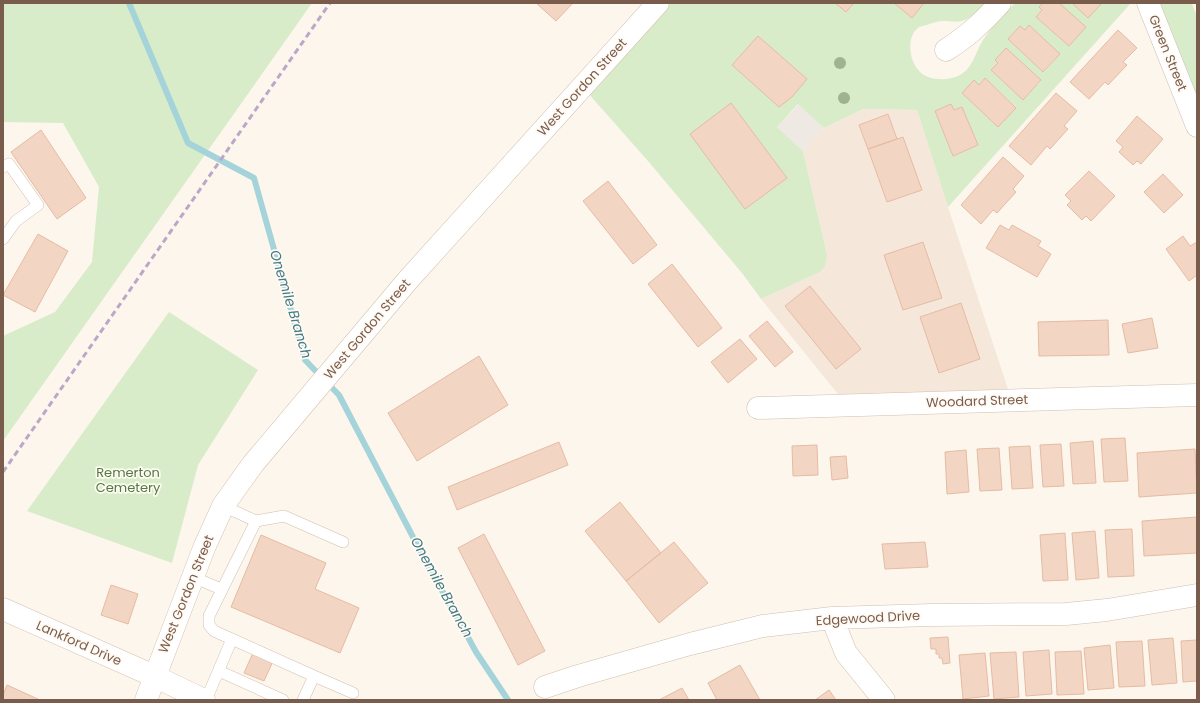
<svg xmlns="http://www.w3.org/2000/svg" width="1200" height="703" font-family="Poppins,sans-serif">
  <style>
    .residential { fill: #f5e8da }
    .industrial { fill: #efe9e4 }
    .green { fill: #d8ecc9; fill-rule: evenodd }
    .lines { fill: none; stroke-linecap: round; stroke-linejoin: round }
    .stream { stroke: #a5d3da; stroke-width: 6 }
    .building { fill: #f3d5c3; stroke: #e6bba3 }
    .lane-casing { stroke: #d1beb0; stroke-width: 12 }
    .street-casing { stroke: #d1beb0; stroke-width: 23 }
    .secondary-casing { stroke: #d6c0b0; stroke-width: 23 }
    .lane { stroke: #fff; stroke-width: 11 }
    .street { stroke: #fff; stroke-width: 22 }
    .secondary { stroke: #fff; stroke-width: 22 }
    .rail { stroke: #b9a8c9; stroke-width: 3; stroke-dasharray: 6 4; stroke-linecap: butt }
    .tree { fill: #a0b28e }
    .labels { text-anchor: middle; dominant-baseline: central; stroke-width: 3.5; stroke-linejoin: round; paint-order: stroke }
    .street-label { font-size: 13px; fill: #7a5c4d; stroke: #fffaf3 }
    .park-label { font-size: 13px; fill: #537a41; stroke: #fffaf3 }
    .water-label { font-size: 14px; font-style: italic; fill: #437c86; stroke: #fffaf3 }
  </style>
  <rect width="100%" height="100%" fill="#fdf6ec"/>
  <path class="residential" d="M 863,109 L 917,110 L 948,207 L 1010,395 L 842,399 L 761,299 L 820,272 L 827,255 L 803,151 L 824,128 Z"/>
  <path class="industrial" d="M 799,104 L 824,128 L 803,151 L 777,127 Z"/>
  <path class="green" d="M 3,3 L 312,3 L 3,441 L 3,336 L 55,312 L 92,262 L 99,187 L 63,123 L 3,122 Z
    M 667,3 L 894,3 L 912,18 L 924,3 L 986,3 C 980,9 973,17 965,20 C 957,23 952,21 944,21 C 938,21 932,23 927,25 C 924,26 920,26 918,28 C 906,37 909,62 920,72 C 929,81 949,81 960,75 C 973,68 976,51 983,40 C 992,27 1004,15 1015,3 L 1043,3 L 1039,7 L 1042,10 L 1036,17 L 1069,46 L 1059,3 L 1131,3 L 948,207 L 917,110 L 863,109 L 824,128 L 798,104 L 777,127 L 803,151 L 827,255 L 825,266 L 820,272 L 761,299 L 742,273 L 648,161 L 587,92 ZM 1029,25 L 1060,54 L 1044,72 L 1008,39 L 1020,26 L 1025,30 ZM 1006,48 L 1041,81 L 1023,100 L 991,70 L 998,63 L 995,60 ZM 985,78 L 1016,107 L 998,127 L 962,93 L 974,81 L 979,85 ZM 951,104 L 954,110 L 962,107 L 978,145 L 953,156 L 935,111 Z
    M 1158,3 L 1195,3 L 1192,4 L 1197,16 L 1197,100 Z
    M 169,312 L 258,370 L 198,465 L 172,563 L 27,511 Z"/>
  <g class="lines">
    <path class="stream" d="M 129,3 L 188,143 L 254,178 L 305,360 L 339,395 L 426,562 L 463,628 L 476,652 L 508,700"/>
  </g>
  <path class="building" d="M 536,3 L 573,3 L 556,21 Z
    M 835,3 L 854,3 L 846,12 Z
    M 894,3 L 924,3 L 912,18 Z
    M 1043,3 L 1059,3 L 1086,27 L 1069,46 L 1036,17 L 1042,10 L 1039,7 Z
    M 1072,3 L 1102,3 L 1088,18 Z
    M 1029,25 L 1060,54 L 1043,72 L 1008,39 L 1020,26 L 1025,30 Z
    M 1118,30 L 1137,48 L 1123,62 L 1127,65 L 1108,85 L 1105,82 L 1089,99 L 1070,82 Z
    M 758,36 L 807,79 L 792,97 L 779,107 L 732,65 Z
    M 1006,48 L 1041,80 L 1023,100 L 991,70 L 998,63 L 995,60 Z
    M 985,78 L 1016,108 L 998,127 L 962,93 L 974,80 L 979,85 Z
    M 1056,93 L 1077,111 L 1064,126 L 1068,129 L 1050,149 L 1047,146 L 1031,165 L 1009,146 Z
    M 731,103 L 787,178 L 745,209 L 690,134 Z
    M 951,104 L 954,110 L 962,107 L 978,145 L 953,156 L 935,111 Z
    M 888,114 L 897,139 L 868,149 L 859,125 Z
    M 1137,116 L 1163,139 L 1141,164 L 1137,161 L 1133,165 L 1119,152 L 1123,147 L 1116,141 Z
    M 41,130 L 86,198 L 57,219 L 11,152 Z
    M 903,137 L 922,190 L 887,202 L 868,149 Z
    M 1003,157 L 1024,176 L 1013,189 L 1016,192 L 997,213 L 993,210 L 981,224 L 961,205 Z
    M 1089,171 L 1115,196 L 1091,221 L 1086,216 L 1082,220 L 1067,205 L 1071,201 L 1065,195 Z
    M 1163,174 L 1183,195 L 1164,213 L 1144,192 Z
    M 608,181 L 657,245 L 633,264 L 583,201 Z
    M 1000,225 L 1009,230 L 1012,225 L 1041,241 L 1038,246 L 1051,254 L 1037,277 L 986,248 Z
    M 38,234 L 68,251 L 35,312 L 3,295 Z
    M 1183,236 L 1190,246 L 1197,242 L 1197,275 L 1189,281 L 1166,249 Z
    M 923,242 L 942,298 L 903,310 L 884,255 Z
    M 672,264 L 722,328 L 698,347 L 648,284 Z
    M 810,286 L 861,349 L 836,369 L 785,306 Z
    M 961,303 L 980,359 L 939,373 L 920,317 Z
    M 1152,318 L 1158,348 L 1128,353 L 1122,324 Z
    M 1108,320 L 1109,355 L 1039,356 L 1038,322 Z
    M 767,321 L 793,352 L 775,367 L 749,336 Z
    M 740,339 L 757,359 L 728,383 L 711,362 Z
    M 479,356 L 508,405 L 417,461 L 388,413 Z
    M 1125,438 L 1128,481 L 1104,482 L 1101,439 Z
    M 1093,441 L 1096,483 L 1073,484 L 1070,443 Z
    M 559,442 L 568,465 L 457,510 L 448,487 Z
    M 1061,444 L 1064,486 L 1043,487 L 1040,445 Z
    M 817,445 L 818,475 L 793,476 L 792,446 Z
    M 1030,446 L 1033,488 L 1012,489 L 1009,447 Z
    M 999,448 L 1002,490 L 980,491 L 977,449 Z
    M 1195,449 L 1197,493 L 1139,497 L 1137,453 Z
    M 966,450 L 969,492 L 947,494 L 945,452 Z
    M 846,456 L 848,478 L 832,480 L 830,457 Z
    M 620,502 L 661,553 L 626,581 L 585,531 Z
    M 1197,517 L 1197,553 L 1144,556 L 1142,521 Z
    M 1132,529 L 1134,576 L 1108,577 L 1105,530 Z
    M 1095,531 L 1099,578 L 1076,580 L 1072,533 Z
    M 1065,533 L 1068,580 L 1043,581 L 1040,535 Z
    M 484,534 L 545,651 L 518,665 L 458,548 Z
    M 261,535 L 326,563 L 315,589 L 359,608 L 340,653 L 231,607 Z
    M 674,542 L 708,583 L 659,623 L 626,581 Z
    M 925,542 L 928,567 L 885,569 L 882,544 Z
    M 111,585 L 138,594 L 128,624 L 101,615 Z
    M 948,637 L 950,663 L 943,664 L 942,658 L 939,658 L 939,654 L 936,654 L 936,649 L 931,649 L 930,638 Z
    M 1173,638 L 1177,683 L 1152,685 L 1148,640 Z
    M 1197,640 L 1197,681 L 1183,682 L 1181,641 Z
    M 1142,641 L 1145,686 L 1119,687 L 1116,642 Z
    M 1110,645 L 1114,688 L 1088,690 L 1084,648 Z
    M 1049,650 L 1052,694 L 1026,696 L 1023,652 Z
    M 1081,651 L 1084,694 L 1057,695 L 1055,652 Z
    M 1016,652 L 1019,697 L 994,699 L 990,653 Z
    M 253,653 L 273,661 L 264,681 L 244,673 Z
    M 985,653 L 989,696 L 963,699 L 959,655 Z
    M 740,665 L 760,700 L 717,700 L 708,683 Z
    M 7,685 L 40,700 L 3,700 L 3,695 Z
    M 682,688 L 689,700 L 659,700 Z
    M 829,690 L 836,700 L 815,700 Z"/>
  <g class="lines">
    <defs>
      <path id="lane" d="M 3,167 L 9,164 L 38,205 L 16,221 L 3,239
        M 223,506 L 256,521 L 209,616 L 209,625 L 214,631 L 314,676 L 303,700
        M 256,521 L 284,516 L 343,542
        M 193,577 L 221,589
        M 219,671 L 283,700
        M 314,676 L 353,693
        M 206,700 L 232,639"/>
      <path id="street" d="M 1148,3 L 1197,126
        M 946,50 C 969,35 982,23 1000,3
        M 758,408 L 1197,395
        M 832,618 L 846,653 L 884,700
        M 545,687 L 578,676 L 690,644 L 763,626 L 832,618 L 931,615 L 1066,614 L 1107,610 L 1197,595"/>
      <path id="secondary" d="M 3,609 L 154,676 L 204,700
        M 146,700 L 204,548 L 223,506 L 253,464 L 408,280 L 658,3"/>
    </defs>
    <use href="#lane" class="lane-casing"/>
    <use href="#street" class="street-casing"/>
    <use href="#secondary" class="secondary-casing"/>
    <use href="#lane" class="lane"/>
    <use href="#street" class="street"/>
    <use href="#secondary" class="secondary"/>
    <path class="rail" d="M 3,472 L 330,3"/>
  </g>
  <g class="tree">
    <circle cx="840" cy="63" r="6"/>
    <circle cx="844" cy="98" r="6"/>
  </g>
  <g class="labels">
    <g class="street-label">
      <text transform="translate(1168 53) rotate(68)">Green Street</text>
      <text transform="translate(582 87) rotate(-48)">West Gordon Street</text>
      <text transform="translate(367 329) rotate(-50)">West Gordon Street</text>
      <text transform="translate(977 401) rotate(-2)">Woodard Street</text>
      <text transform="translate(186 594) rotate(-68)">West Gordon Street</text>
      <text transform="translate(868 618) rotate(-3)">Edgewood Drive</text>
      <text transform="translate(79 643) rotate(24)">Lankford Drive</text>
    </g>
    <g class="park-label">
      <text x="128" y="472">Remerton<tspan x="128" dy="15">Cemetery</tspan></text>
    </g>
    <g class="water-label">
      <text transform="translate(291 304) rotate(73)">Onemile Branch</text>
      <text transform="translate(442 587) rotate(61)">Onemile Branch</text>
    </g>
  </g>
  <rect width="1200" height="703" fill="none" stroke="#7a5c4d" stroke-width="8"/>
</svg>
